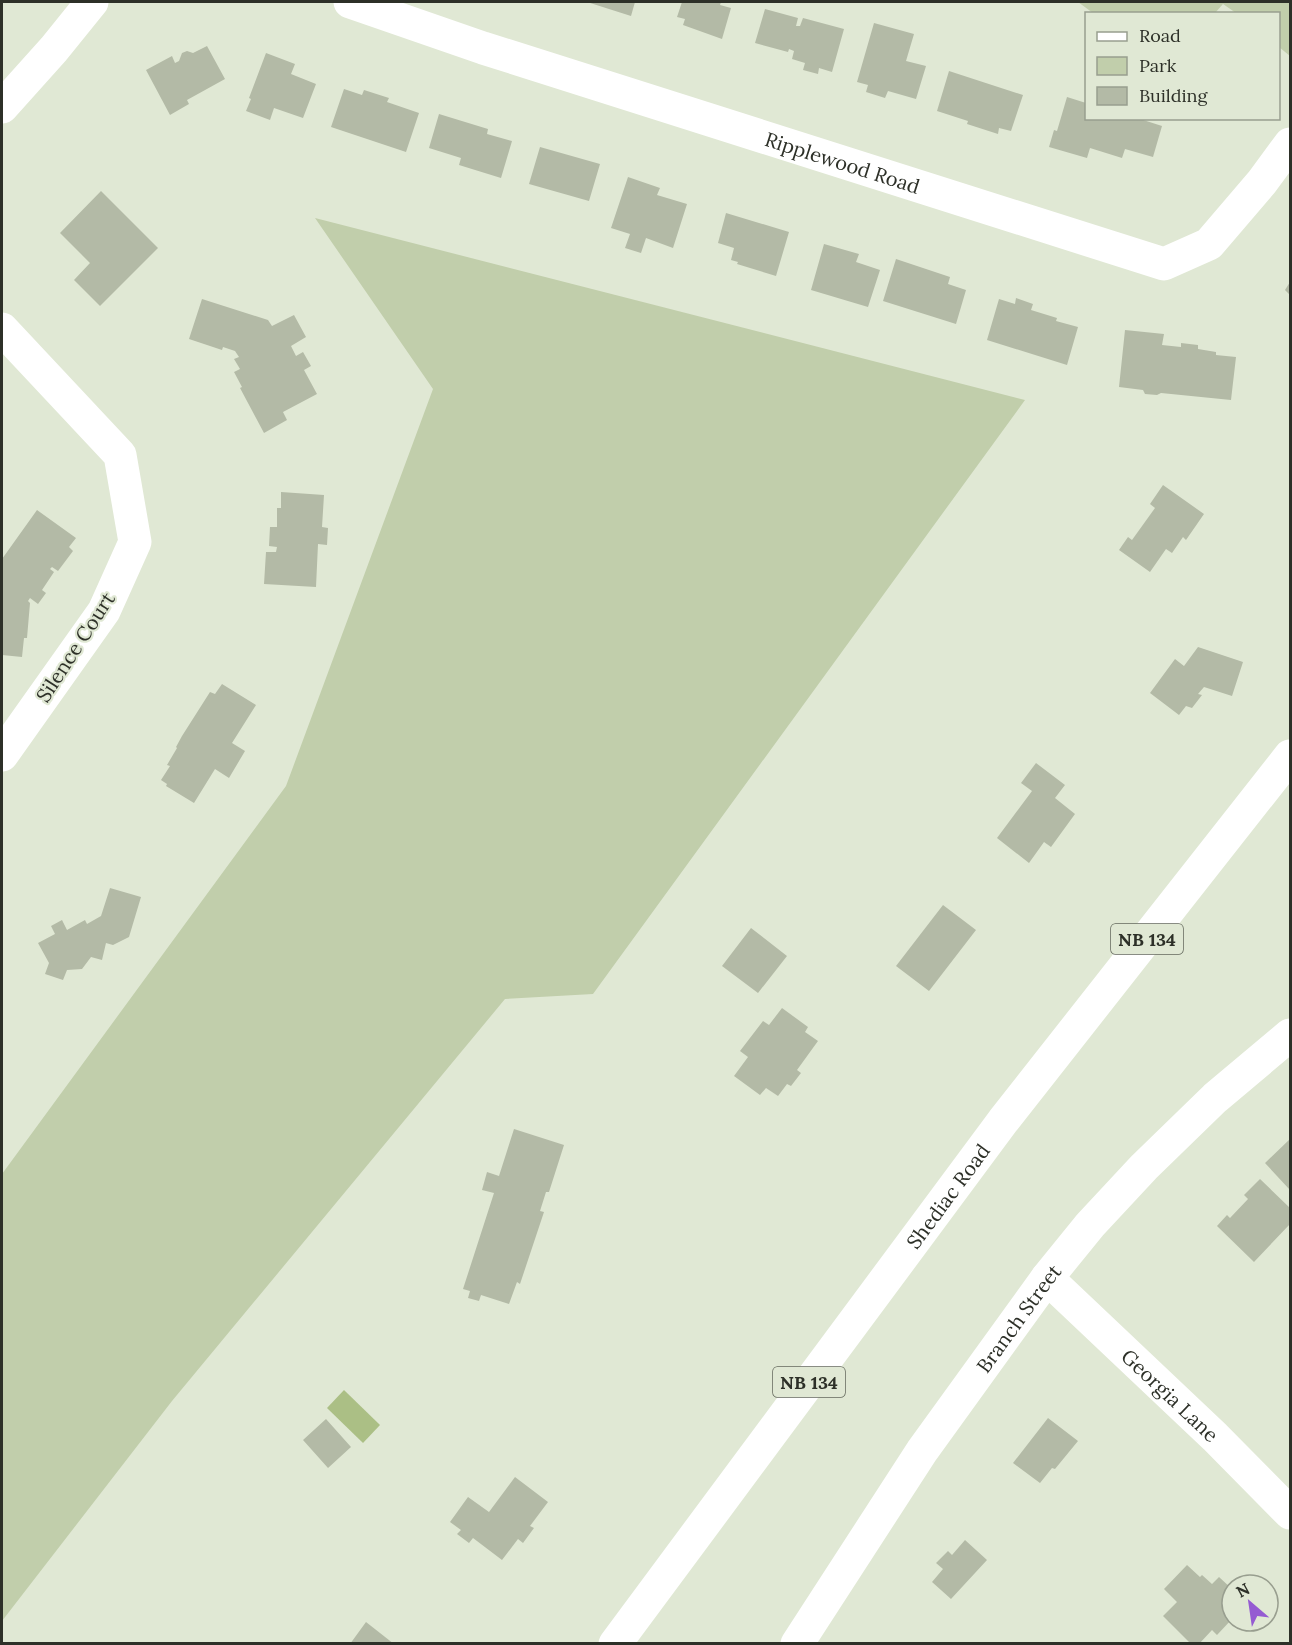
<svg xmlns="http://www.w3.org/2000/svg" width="1292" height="1645" font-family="Lora,serif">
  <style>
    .green { fill: #c1ceab }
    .water { fill: #abbf85 }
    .building { fill: #b3baa6 }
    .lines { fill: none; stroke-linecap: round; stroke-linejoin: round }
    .minor { stroke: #fff; stroke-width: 33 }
    .major { stroke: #fff; stroke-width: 33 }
    .labels { text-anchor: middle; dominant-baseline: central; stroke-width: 4.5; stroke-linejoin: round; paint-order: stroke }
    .shield { fill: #e0e8d4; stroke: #63675c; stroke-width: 1.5 }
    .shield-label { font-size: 18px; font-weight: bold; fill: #2d3028 }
    .street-label { font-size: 20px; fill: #2d3028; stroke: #e0e8d4 }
  </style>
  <rect width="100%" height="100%" fill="#e0e8d4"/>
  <path class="green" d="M 1078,2 L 1290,2 L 1290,56 L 1279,47 L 1278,14 L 1236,13 L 1223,4 L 1215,13 L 1093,13 Z
    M 315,218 L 1025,400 L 593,994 L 505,999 L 172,1401 L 2,1621 L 2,1174 L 286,786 L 433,389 Z"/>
  <path class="water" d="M 344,1390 L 380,1425 L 363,1443 L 327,1408 Z"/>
  <path class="building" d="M 587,2 L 635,2 L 631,16 Z
    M 682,2 L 721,2 L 720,5 L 731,8 L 722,39 L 683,25 L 685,19 L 677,17 Z
    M 765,9 L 798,18 L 796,26 L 800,26 L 803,18 L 844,29 L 832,72 L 819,68 L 818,74 L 803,70 L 805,63 L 792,59 L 794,51 L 789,49 L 788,52 L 755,43 Z
    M 874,23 L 914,34 L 906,61 L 926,66 L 916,99 L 888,91 L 885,98 L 866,92 L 868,85 L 857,82 Z
    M 207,46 L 225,79 L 187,100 L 189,104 L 170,115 L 146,70 L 172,56 L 175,63 L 179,61 L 182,53 L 187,51 L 193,53 Z
    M 266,53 L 295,64 L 291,74 L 316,84 L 303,118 L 274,108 L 270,120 L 246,111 L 251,99 L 249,98 Z
    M 949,71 L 1023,95 L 1011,131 L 999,128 L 998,134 L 967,124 L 968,121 L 937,111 Z
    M 344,89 L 362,95 L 364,90 L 389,98 L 387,102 L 419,113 L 406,152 L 331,127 Z
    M 1067,97 L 1086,103 L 1086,118 L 1137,118 L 1162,126 L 1153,157 L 1125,149 L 1122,158 L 1090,148 L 1087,158 L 1049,147 L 1054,130 L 1057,131 Z
    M 439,114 L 488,129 L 487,134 L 512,141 L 501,178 L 459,165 L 461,158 L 429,148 Z
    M 540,147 L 600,164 L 589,201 L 529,184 Z
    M 628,177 L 660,188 L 657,195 L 687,204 L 673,248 L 646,238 L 641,253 L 625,248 L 630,234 L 611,228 Z
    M 101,191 L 158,248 L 100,306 L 74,280 L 90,263 L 60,233 Z
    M 726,213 L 789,232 L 776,276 L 737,264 L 738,262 L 731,260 L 734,248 L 718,243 Z
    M 824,244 L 859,254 L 856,262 L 880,270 L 868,307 L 811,290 Z
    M 896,259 L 950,277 L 948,284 L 966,290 L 956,324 L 883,301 Z
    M 1290,282 L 1290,295 L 1285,290 Z
    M 1016,298 L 1033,304 L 1031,310 L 1057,318 L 1056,321 L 1078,327 L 1067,365 L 987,340 L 999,299 L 1015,304 Z
    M 202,299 L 268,320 L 272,326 L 294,315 L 306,337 L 291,346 L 296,356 L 303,352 L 311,366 L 304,370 L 317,394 L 283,412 L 287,420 L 264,433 L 240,388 L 242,387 L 234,372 L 240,369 L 234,359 L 239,357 L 235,351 L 223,347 L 222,350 L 189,339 Z
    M 1125,330 L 1164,334 L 1162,345 L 1181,347 L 1181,343 L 1198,345 L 1198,349 L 1216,352 L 1216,355 L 1236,357 L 1231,400 L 1161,393 L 1157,395 L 1145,394 L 1143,390 L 1119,387 Z
    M 1163,485 L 1204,514 L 1186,540 L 1183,537 L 1172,553 L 1166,549 L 1150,572 L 1119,550 L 1128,537 L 1132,540 L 1155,508 L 1150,504 Z
    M 281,492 L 324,495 L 322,527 L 328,528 L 327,545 L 318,544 L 316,587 L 264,584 L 266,552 L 276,552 L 277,547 L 269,546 L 270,527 L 277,527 L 277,508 L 281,508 Z
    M 37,510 L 76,538 L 69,547 L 73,551 L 58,571 L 52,567 L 50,569 L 54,572 L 42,590 L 46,593 L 38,604 L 30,598 L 28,601 L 30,603 L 27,638 L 24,638 L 22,657 L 2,655 L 2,559 Z
    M 1198,647 L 1243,662 L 1232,696 L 1204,687 L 1198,694 L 1202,695 L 1192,708 L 1186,706 L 1179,715 L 1150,693 L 1175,659 L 1184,666 Z
    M 222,684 L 256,705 L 232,743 L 245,751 L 229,778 L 215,769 L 194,803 L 166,786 L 167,784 L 161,780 L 170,766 L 167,765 L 177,748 L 176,747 L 182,736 L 210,692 L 215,694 Z
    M 1036,763 L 1065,785 L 1055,798 L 1075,814 L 1051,847 L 1044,842 L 1029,863 L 997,838 L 1032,791 L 1021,783 Z
    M 110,888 L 141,897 L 129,937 L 113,945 L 106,943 L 102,960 L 91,957 L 82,969 L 67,970 L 63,980 L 45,974 L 49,963 L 38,943 L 55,934 L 51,926 L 62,920 L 67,930 L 85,920 L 87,924 L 101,916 Z
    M 943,905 L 976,930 L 929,991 L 896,966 Z
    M 751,928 L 787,956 L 758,993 L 722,966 Z
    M 782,1008 L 808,1027 L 805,1032 L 818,1041 L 797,1070 L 801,1073 L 791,1086 L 787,1084 L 778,1096 L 766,1088 L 760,1095 L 734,1076 L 748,1057 L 740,1051 L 763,1021 L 769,1025 Z
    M 514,1129 L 564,1145 L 549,1192 L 546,1192 L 540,1211 L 544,1212 L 520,1284 L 517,1282 L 509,1304 L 481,1295 L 479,1301 L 468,1298 L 470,1291 L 463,1289 L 494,1193 L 482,1190 L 487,1172 L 499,1176 Z
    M 1290,1139 L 1290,1190 L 1265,1163 Z
    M 1260,1179 L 1290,1208 L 1290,1224 L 1254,1262 L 1217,1226 L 1227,1215 L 1230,1218 L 1248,1199 L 1244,1195 Z
    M 1048,1418 L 1078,1441 L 1055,1469 L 1052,1468 L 1040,1483 L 1013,1463 Z
    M 326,1419 L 351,1447 L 328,1468 L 303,1440 Z
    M 515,1477 L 548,1502 L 530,1526 L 534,1528 L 523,1543 L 518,1539 L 502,1560 L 473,1538 L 469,1543 L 457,1534 L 461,1530 L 450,1522 L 468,1497 L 489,1512 Z
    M 965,1540 L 987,1560 L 951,1599 L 932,1582 L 943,1569 L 936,1563 L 948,1551 L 952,1555 Z
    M 1187,1565 L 1200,1577 L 1202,1575 L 1212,1584 L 1219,1577 L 1232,1589 L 1232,1597 L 1229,1600 L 1232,1603 L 1232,1612 L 1228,1615 L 1232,1619 L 1217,1635 L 1212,1630 L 1199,1644 L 1191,1644 L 1163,1616 L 1177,1602 L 1164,1589 Z
    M 366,1622 L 394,1644 L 350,1644 Z"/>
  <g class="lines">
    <g class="minor">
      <path id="s1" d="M 350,2 L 483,48 L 1164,264 L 1209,244 L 1262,182 L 1290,144"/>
      <path d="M 2,107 L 54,49 L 92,2"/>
      <path d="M 2,329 L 120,455 L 135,542 L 104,611 L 2,755"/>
      <path id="s2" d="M 1047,1278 L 1215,1437 L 1290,1513"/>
      <path id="s3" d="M 797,1644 L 922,1451 L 1047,1278 L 1090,1225 L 1144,1167 L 1215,1098 L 1290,1035"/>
    </g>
    <path class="major" id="s4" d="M 615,1644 L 1003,1121 L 1290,756"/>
  </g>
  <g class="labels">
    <g class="shield">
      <rect x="1111" y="924" width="72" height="30" rx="4.5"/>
      <rect x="773" y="1367" width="72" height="30" rx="4.5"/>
    </g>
    <g class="shield-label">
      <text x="1147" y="939">NB 134</text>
      <text x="809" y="1382">NB 134</text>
    </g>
    <g class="street-label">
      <text stroke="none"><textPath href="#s1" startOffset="518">Ripplewood Road</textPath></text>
      <text transform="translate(75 647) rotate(-57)">Silence Court</text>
      <text stroke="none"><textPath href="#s4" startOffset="558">Shediac Road</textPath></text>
      <text stroke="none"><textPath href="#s3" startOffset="394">Branch Street</textPath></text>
      <text stroke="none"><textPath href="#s2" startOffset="170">Georgia Lane</textPath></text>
    </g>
  </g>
  <rect width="1292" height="1645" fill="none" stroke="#2d3028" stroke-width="6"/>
  <rect x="1085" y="12" width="195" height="108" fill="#e0e8d4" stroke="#989e8f" stroke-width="1.5"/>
  <rect x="1097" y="32" width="30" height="9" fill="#ffffff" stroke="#989e8f" stroke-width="1.5"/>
  <text x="1139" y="42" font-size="18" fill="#2d3028">Road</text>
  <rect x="1097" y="57" width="30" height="18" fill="#c1ceab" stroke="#989e8f" stroke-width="1.5"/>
  <text x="1139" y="72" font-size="18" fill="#2d3028">Park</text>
  <rect x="1097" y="87" width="30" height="18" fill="#b3baa6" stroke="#989e8f" stroke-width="1.5"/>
  <text x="1139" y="102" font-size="18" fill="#2d3028">Building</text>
  <g transform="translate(1250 1603) rotate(331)"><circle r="28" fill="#e0e8d4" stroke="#989e8f" stroke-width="1.5"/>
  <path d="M0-4.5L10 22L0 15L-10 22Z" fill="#955bd2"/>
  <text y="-9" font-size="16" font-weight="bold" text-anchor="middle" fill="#2d3028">N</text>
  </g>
</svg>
